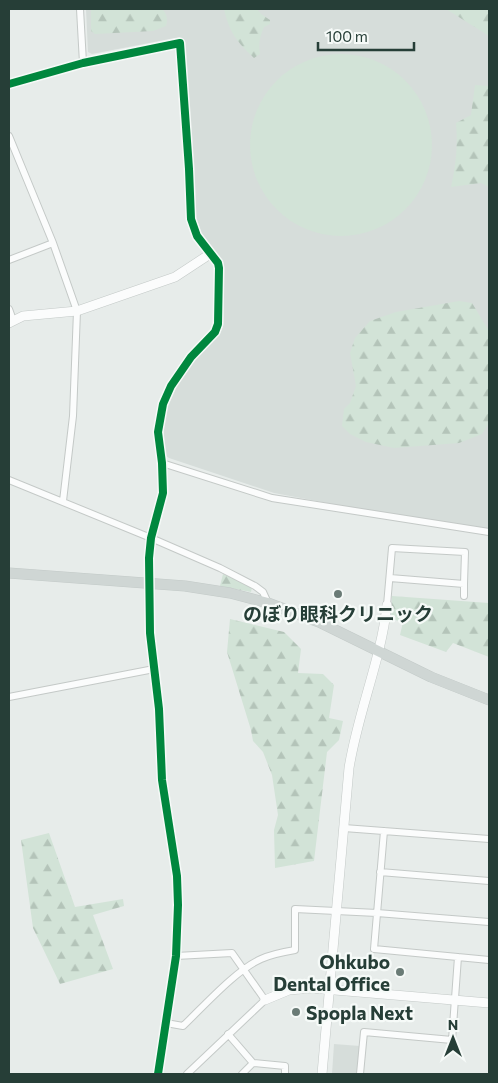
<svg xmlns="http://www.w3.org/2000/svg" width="498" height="1083" font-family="Commissioner,'Noto Sans JP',sans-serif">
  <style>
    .built { fill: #d6ddda }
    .grass { fill: #d2e3d7 }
    .forest { fill: url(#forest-firs) }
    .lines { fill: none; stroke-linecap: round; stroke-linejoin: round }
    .street-casing { stroke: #c4c9c7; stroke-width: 8 }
    .secondary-casing { stroke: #c3c9c7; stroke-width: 10 }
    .primary-casing { stroke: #c3cac8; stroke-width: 11 }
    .street { stroke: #fbfcfc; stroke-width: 6 }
    .secondary { stroke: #fbfcfc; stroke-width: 9 }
    .primary { stroke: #cfd6d4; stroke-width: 10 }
    .cycleway-casing { stroke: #f6faf8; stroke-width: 11 }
    .cycleway { stroke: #00873e; stroke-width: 8 }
    .poi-dot { fill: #6a7b76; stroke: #f6faf8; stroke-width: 2 }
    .labels { text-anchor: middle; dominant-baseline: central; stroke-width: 4.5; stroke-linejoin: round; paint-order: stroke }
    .poi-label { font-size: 19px; font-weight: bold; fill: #263e37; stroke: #f6faf8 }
  </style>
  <defs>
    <pattern id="forest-firs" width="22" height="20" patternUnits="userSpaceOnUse" patternTransform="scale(1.25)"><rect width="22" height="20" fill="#d2e3d7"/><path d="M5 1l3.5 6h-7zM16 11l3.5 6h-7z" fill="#b4c4b9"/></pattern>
  </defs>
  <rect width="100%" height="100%" fill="#e7ecea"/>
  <path class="built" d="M 86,9 L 489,9 L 489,530 L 381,513 L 274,493 L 169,458 L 165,455 L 163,449 L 164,417 L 171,395 L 182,377 L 195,360 L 219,335 L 223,326 L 224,272 L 222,262 L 202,235 L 196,218 L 184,47 L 180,37 L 92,54 L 88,52 Z
    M 334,1044 L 360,1046 L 358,1074 L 332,1074 Z"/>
  <path class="grass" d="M250 145a91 91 0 1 1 182 0a91 91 0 1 1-182 0Z"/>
  <path class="forest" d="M 91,9 L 162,9 C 167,14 168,19 166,26 L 153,31 L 95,34 L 91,31 Z
    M 224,9 L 257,9 L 261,14 L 270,20 L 270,24 L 264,27 C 260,36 258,44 260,54 L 254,58 C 237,42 229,32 224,9 Z
    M 446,9 L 489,9 L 489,36 Z
    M 475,85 L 489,86 L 489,187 L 481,183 L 451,187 C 456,165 458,145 456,123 L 471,115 Z
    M 459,301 L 472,303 L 489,331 L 489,423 L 482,434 L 459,443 L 394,448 L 366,442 L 350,434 L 342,426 L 344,409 L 350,403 L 356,386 L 350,353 L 355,338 L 370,321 L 396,312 Z
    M 223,574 L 252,587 L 251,592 L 220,586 Z
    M 392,596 L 489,603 L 489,657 L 453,643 L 446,652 L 400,635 L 403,622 L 391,619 Z
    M 230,619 L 284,632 L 301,649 L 298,673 L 323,674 L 334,685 L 329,718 L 343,721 L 339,740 L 327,752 L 314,861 L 275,868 L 274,830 L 278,815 L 272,775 L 263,752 L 253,741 L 251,730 L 227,652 Z
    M 49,833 L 75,907 L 123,899 L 124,906 L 93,915 L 113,969 L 60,984 L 33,928 L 21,840 Z"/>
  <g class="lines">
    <defs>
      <path id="street" d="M 80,9 L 83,63
        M 9,84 L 83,63 L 180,43 L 189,169 L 191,219 L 197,236 L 218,263 L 219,268 L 218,324 L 215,332 L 191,357 L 171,386 L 163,404 L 158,432 L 162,463 L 163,493 L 151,538 L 149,558 L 150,633 L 159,709 L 162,780 L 177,876 L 178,905 L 176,956 L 158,1074
        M 9,136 L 53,243 L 77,311 L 73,416 L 63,501
        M 9,260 L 53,243
        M 9,309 L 13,320
        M 162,463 L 272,498 L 489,532
        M 9,480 L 151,538 L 220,568 L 255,586 L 263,592 L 268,603
        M 464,584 L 464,596
        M 387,605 L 392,548 L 465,552 L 464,584 L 390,578
        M 9,697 L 154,669
        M 344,828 L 489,839
        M 384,831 L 374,949 L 489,960
        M 380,872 L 489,881
        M 176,956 L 232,953 L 265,1000 L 187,1074
        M 166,1023 L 183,1026 C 204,1006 236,970 261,959 C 272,954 283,952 295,950 L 295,909 L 377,913 L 489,922
        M 228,1034 L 253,1063 L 285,1066 L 285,1074
        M 242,1074 L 253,1063
        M 360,1074 L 364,1032 L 452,1040 L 458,957"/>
      <path id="secondary" d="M 9,323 L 23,316 L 77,311 L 175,277 L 210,254
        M 265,1000 L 289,990 L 311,988 L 489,1003
        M 322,1074 L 349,768 C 358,712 381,660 387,605"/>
      <path id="primary" d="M 9,573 L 185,586 L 230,593 L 268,603 L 319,622 L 431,677 L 489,700"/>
    </defs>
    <use href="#street" class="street-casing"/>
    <use href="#secondary" class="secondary-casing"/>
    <use href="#primary" class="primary-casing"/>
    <use href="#street" class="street"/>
    <use href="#secondary" class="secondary"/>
    <use href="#primary" class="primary"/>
    <defs>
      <path id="cycleway" d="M 9,84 L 83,63 L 180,43 L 189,169 L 191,219 L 197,236 L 218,263 L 219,268 L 218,324 L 215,332 L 191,357 L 171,386 L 163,404 L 158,432 L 162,463 L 163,493 L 151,538 L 149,558 L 150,633 L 159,709 L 162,780 L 177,876 L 178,905 L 176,956 L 158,1074"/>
    </defs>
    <use href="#cycleway" class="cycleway-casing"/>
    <use href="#cycleway" class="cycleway"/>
  </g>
  <g class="poi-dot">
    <circle cx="338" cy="594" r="5"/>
    <circle cx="400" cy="972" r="5"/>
    <circle cx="296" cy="1012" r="5"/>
  </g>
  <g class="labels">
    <g class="poi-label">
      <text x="338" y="613">のぼり眼科クリニック</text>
      <text x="390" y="961" text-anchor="end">Ohkubo<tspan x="390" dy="22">Dental Office</tspan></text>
      <text x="306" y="1012" text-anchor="start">Spopla Next</text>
    </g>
  </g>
  <rect width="498" height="1083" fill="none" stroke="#263e37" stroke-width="20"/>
  <g transform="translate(453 1038)" stroke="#f6faf8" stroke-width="4" paint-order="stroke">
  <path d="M0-4L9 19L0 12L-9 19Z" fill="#263e37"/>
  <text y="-8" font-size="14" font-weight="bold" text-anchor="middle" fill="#263e37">N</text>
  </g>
  <path d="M318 42v8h96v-8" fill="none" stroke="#263e37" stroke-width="2.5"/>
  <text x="326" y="42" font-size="15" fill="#263e37" stroke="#f6faf8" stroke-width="4" paint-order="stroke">100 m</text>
</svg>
